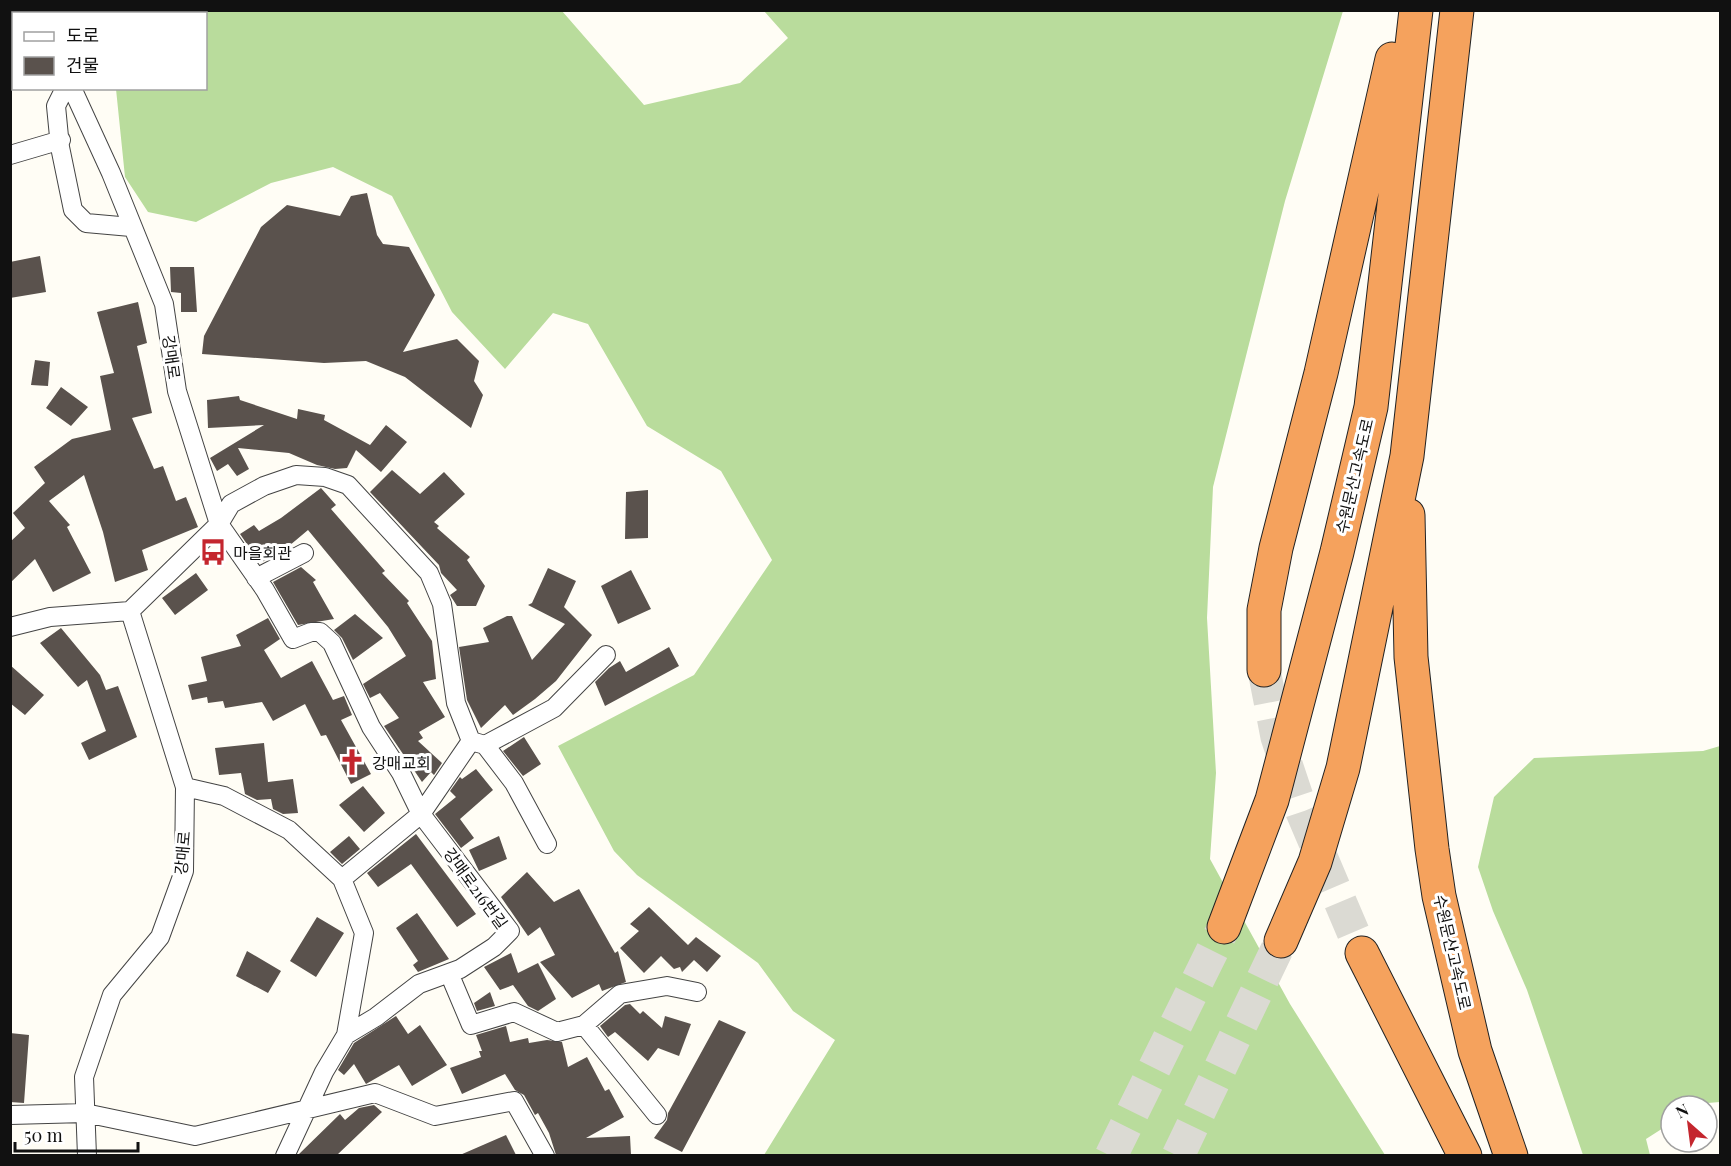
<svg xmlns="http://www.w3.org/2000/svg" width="1731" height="1166" font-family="'Playfair Display','Noto Sans KR',serif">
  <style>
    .forest { fill: #b9dc9c }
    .building { fill: #5a524d }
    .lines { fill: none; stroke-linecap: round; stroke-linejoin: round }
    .highway-tunnel { stroke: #dbdad3; stroke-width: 33; stroke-dasharray: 33 16; stroke-linecap: butt }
    .street-casing { stroke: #444; stroke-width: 20 }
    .highway-casing { stroke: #222; stroke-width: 35 }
    .street { stroke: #fff; stroke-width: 18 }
    .highway { stroke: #f5a25d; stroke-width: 33 }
    .labels { text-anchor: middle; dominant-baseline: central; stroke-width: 6; stroke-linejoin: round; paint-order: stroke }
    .street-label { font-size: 16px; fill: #111; stroke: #fff }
    .poi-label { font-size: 16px; fill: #111; stroke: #fff; text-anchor: start }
  </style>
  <rect width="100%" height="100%" fill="#fffdf5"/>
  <path class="forest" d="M 166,11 L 562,11 L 644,105 L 740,83 L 788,38 L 764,11 L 1343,11 L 1285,201 L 1213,487 L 1207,618 L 1216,773 L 1210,859 L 1290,1004 L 1385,1155 L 764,1155 L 835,1040 L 793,1011 L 758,963 L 637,875 L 614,851 L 558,746 L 694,675 L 772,560 L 721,471 L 647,426 L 588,324 L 553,313 L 505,369 L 452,312 L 392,196 L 333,167 L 271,183 L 196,222 L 148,212 L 125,177 L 116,89 L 206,88 L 206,14 L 162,13 Z
    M 1720,746 L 1720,1102 L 1671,1106 L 1671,1123 L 1646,1139 L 1650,1155 L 1583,1155 L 1527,990 L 1493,911 L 1478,867 L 1494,797 L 1534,758 L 1703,751 Z"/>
  <path class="building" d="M 367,193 L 377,235 L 383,244 L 409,247 L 435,295 L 403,352 L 457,339 L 479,361 L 474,381 L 483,395 L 471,428 L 405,377 L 366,361 L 324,363 L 202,354 L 204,336 L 261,227 L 287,205 L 340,216 L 351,196 Z
    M 40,256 L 46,292 L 10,298 L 10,262 Z
    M 170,267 L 194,267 L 197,312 L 181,312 L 181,293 L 171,292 Z
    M 138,302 L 147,343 L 137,346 L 152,413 L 132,418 L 154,469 L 163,466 L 176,501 L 186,497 L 198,527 L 142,550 L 148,570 L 115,582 L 103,532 L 84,475 L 49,501 L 70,525 L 67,527 L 91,573 L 53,592 L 35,559 L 10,583 L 10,542 L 25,528 L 13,513 L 45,483 L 34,467 L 72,439 L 111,430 L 100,376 L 114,373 L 97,312 Z
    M 35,360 L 50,362 L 48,386 L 31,385 Z
    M 61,387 L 88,407 L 71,426 L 46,408 Z
    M 239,396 L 240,400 L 297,419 L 298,409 L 325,415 L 324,420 L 370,445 L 386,425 L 407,442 L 381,472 L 356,450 L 347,468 L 335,469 L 317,465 L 289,453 L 238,448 L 249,469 L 237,476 L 228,464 L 217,471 L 210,458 L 264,425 L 208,428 L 207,400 Z
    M 392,470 L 420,494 L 444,472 L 465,494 L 434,522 L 439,526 L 437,528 L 470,557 L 467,560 L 485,586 L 476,606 L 457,606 L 450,595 L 457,590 L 441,573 L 439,565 L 370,492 Z
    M 321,488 L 336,505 L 331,509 L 385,571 L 382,573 L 409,601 L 407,603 L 432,641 L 436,679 L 423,682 L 445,717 L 419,732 L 423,738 L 418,741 L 442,763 L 434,775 L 431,772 L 422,782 L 384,726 L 399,718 L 380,693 L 370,698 L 363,684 L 406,656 L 388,627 L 308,530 L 283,551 L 260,563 L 240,534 L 254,525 L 259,531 L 281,518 Z
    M 648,490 L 648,538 L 625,539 L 626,492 Z
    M 301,567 L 316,580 L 313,582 L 334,619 L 298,625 L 273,582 Z
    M 548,568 L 576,581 L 564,607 L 592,635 L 556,681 L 535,699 L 513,715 L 505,705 L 481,728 L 467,700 L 459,647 L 489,642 L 483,628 L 507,616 L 512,616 L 532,660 L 565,624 L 528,605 L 532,603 Z
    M 631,570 L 651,609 L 618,624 L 601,586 Z
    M 196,573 L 208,590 L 175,615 L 162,598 Z
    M 355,614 L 383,638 L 353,660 L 342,638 L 334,630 Z
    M 268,618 L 280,639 L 264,650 L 281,678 L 312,661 L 333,700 L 344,696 L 352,715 L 341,720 L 371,774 L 351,784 L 326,735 L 321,736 L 305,704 L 273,721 L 262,702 L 225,708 L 223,701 L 208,703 L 207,697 L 192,700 L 188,685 L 207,681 L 201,657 L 241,646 L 236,635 Z
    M 61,628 L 100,675 L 106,690 L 118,686 L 137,737 L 89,760 L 81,743 L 106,731 L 87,680 L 78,687 L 40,643 Z
    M 669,647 L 679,666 L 605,706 L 595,682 L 609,668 L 620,661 L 626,672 Z
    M 10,665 L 44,695 L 25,715 L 10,703 Z
    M 524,737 L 541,764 L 523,776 L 503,751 Z
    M 264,743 L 268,782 L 293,779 L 298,813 L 283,814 L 273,809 L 271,799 L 257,800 L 245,794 L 241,773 L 219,775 L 215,748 Z
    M 476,769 L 493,790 L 460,819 L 474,838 L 461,848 L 435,814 L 456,797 L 450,791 L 460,777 L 462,779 Z
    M 363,786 L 385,813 L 364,832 L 339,805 Z
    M 416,834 L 476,914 L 457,927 L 411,864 L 378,887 L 367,873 Z
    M 349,836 L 360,849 L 342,864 L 330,852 Z
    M 499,836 L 507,859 L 479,871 L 469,850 Z
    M 527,872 L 554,902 L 579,889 L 615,953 L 618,951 L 626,982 L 602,991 L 599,984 L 572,998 L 540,962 L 555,955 L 540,927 L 528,936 L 501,897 Z
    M 649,907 L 688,945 L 696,937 L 721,956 L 707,972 L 694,960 L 682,972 L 680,967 L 674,969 L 661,956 L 644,973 L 620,948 L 639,931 L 630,924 Z
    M 417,913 L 449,959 L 418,972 L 413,965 L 418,961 L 396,928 Z
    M 317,917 L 344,933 L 316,977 L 290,961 Z
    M 247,951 L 281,971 L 268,993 L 236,976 Z
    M 511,953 L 518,973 L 538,963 L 556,999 L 538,1011 L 528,1006 L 513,985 L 500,990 L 484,967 Z
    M 490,992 L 495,1006 L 477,1011 L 474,1003 Z
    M 630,1004 L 640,1014 L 643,1011 L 662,1028 L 665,1016 L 691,1024 L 679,1056 L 658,1048 L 648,1061 L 615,1032 L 608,1037 L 600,1026 L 625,1005 Z
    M 396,1016 L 408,1034 L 420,1025 L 447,1065 L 412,1086 L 399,1065 L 366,1084 L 354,1064 L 344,1075 L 338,1070 L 354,1043 Z
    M 719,1020 L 746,1032 L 682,1152 L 654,1138 L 667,1120 L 668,1113 Z
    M 506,1026 L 510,1042 L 528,1038 L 529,1043 L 547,1040 L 562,1042 L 568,1067 L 587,1057 L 605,1091 L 609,1089 L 624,1117 L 586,1138 L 630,1136 L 631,1155 L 556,1155 L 549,1133 L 538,1113 L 535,1115 L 524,1095 L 515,1090 L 505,1074 L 462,1094 L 450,1068 L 481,1057 L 479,1051 L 482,1051 L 476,1035 Z
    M 10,1033 L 29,1035 L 24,1103 L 10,1102 Z
    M 374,1105 L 382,1112 L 337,1155 L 298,1155 L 340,1114 L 345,1120 L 359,1108 Z
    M 506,1135 L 516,1155 L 460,1155 Z"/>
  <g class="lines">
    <path class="highway-tunnel" d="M 1264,670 L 1277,737 L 1302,812 L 1362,953
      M 1111,1156 L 1224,927
      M 1178,1156 L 1281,941"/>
    <defs>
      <path id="street" d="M 35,10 L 37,14
        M 135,14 L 139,10
        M 65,88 L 56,106 L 60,147 L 73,210 L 86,223 L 131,227
        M 72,88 L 111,173 L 164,304 L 177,391 L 219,524 L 130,611 L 185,787 L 184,871 L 160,937 L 112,995 L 84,1077 L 87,1156
        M 10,155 L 61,140
        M 256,578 L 304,553
        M 10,627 L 50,617 L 130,611
        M 485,745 L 514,783 L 547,844
        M 185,787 L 224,796 L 289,830 L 342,879 L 364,933 L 346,1035 L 324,1072 L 285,1156
        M 342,879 L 421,814 L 471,741 L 485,745 L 554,708 L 606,655
        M 449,973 L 471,1025 L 514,1012 L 557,1032 L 584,1025 L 657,1115
        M 584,1025 L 620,994 L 667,986 L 697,992
        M 346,1035 L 376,1017 L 419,984 L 460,969 L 494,947 L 510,931 L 421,814 L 401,773 L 371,727 L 332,643 L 320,632 L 311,632 L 293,639 L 265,590 L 219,524 L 231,504 L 264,486 L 296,475 L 325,477 L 348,485 L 429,573 L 442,604 L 456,703 L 471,741
        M 10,1115 L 85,1113 L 195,1136 L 375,1093 L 435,1116 L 514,1101 L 545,1156"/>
      <path id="highway" d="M 1408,515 L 1411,657 L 1432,849 L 1439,896 L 1475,1051 L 1511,1156
        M 1264,670 L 1264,610 L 1276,548 L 1321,373 L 1392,59
        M 1224,927 L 1272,800 L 1337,552 L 1371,407 L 1416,10
        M 1281,941 L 1315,862 L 1343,768 L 1407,456 L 1457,10
        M 1362,953 L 1465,1156"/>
    </defs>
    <use href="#street" class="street-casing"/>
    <use href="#highway" class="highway-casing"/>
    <use href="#street" class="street"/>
    <use href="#highway" class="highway"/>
  </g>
  <defs>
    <symbol id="bus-bare" viewBox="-9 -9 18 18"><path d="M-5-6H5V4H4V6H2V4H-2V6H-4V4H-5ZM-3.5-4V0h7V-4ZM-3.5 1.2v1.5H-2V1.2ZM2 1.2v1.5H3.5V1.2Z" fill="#c4262e" stroke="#fff" stroke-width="2.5" paint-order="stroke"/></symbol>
    <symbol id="church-bare" viewBox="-9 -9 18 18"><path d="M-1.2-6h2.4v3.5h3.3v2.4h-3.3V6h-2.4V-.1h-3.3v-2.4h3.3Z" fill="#c4262e" stroke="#fff" stroke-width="2.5" paint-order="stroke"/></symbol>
  </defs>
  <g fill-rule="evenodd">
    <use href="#bus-bare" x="194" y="533" width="38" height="38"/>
    <use href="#church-bare" x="333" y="743" width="38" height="38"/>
  </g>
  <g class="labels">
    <g class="street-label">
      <text transform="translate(172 357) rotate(82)">강매로</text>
      <text transform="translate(1354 476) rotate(-77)">수원문산고속도로</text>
      <text transform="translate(182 853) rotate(-85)">강매로</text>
      <text transform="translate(476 888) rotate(54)">강매로216번길</text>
      <text transform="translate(1453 952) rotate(77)">수원문산고속도로</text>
    </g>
    <g class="poi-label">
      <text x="233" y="552">마을회관</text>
      <text x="372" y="762">강매교회</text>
    </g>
  </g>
  <rect width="1731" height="1166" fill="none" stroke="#111111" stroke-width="24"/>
  <rect x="12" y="12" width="195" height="78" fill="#ffffff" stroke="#a0a0a0" stroke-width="1.5"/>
  <rect x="24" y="32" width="30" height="9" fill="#ffffff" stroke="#a0a0a0" stroke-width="1.5"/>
  <text x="66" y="42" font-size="18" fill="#111111">도로</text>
  <rect x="24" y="57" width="30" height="18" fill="#5a524d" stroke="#a0a0a0" stroke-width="1.5"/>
  <text x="66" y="72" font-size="18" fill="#111111">건물</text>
  <g transform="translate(1689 1124) rotate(332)"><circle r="28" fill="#ffffff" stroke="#a0a0a0" stroke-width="1.5"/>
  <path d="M0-4.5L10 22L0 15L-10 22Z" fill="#c4262e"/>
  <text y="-9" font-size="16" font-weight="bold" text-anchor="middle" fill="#111111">N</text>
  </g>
  <path d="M15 1142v9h123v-9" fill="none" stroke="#111111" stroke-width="3"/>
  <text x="24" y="1142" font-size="18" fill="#111111" stroke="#ffffff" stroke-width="4.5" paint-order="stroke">50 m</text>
</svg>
